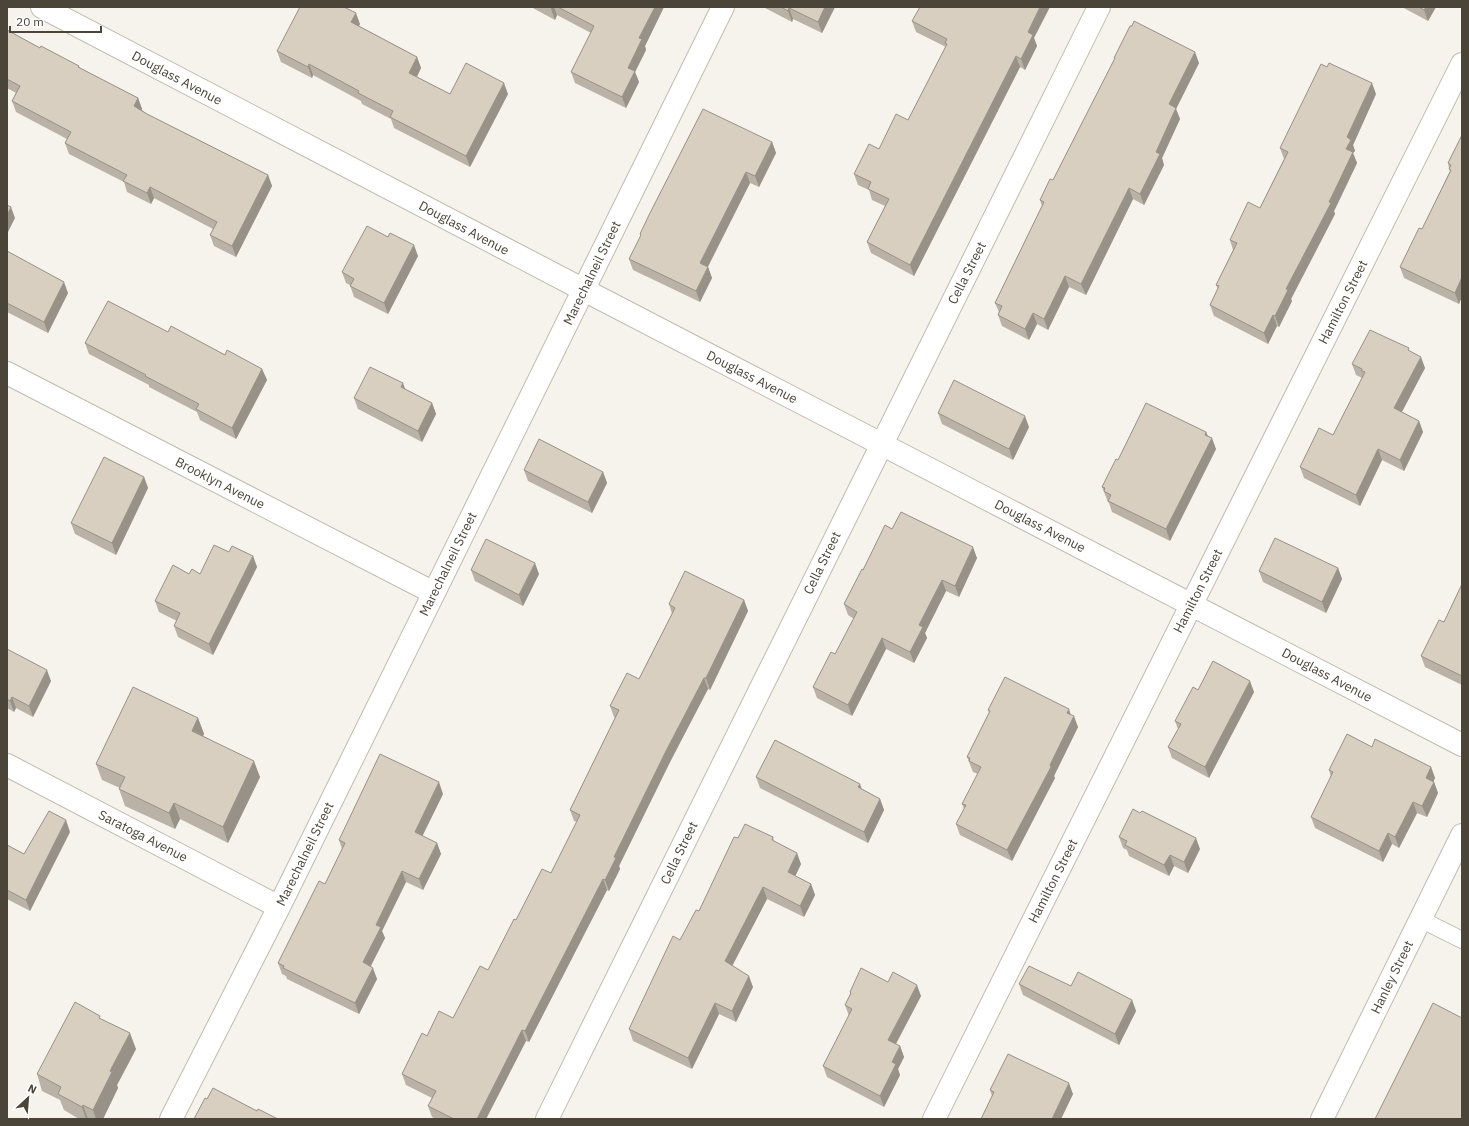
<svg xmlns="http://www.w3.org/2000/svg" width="1469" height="1126" font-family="'IBM Plex Sans',sans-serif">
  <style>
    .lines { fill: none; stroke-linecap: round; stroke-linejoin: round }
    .service-casing { stroke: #c2bbae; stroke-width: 18 }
    .minor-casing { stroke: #c2bbae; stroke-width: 24 }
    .service { stroke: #fff; stroke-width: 16 }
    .minor { stroke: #fff; stroke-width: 22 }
    .wall { fill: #bab2a6 }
    .shaded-wall { fill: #979187 }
    .building { fill: #d8cfc1; stroke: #979187 }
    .labels { text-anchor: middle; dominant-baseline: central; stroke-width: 3; stroke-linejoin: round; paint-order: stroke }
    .street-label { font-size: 13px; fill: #4b4439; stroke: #fff }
  </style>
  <rect width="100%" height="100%" fill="#f6f3ec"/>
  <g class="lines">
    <defs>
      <path id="service" d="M 1420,919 L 1462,940"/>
      <path id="minor" d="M 42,7 L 584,290 L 1462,745
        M 7,373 L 434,593
        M 7,765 L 279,907
        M 171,1119 L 279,907 L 723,7
        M 547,1119 L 1099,7
        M 934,1119 L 1462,64
        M 1322,1119 L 1462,835"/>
    </defs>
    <use href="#service" class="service-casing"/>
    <use href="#minor" class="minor-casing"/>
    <use href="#service" class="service"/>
    <use href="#minor" class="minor"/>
  </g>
  <path class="wall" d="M 531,7 L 664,7 L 645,46 L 646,50 L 635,72 L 639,82 L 626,108 L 575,83 L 571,72 L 591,33 L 557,15 L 555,20 Z
    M 764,7 L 835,7 L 822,33 L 793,19 L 792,22 L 765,8 Z
    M 1402,7 L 1436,7 L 1428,21 Z
    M 912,21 L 1034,38 L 1037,46 L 1025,70 L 1020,67 L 1017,73 L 914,276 L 871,253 L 867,242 L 885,206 L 872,200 L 869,190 L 858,185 L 854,174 L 908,120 L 946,47 L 916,32 Z
    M 360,24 L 359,26 L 417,57 L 421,68 L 417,77 L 450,94 L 508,94 L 470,167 L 394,128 L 391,119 L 362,104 L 361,101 L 313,75 L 312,78 L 281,62 L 277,51 Z
    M 7,30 L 40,48 L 79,66 L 80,68 L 138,98 L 142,109 L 142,110 L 147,114 L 268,175 L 272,186 L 236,257 L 214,246 L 210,235 L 213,229 L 154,198 L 151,204 L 127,192 L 124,182 L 69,154 L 65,143 L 67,139 L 16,112 L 12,101 L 16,93 L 7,88 Z
    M 1114,58 L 1199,63 L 1176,109 L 1180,119 L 1162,158 L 1164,165 L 1144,205 L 1133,199 L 1086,295 L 1069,287 L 1048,330 L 1037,324 L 1029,340 L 1002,326 L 998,315 L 999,312 L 995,303 L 1042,206 L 1040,200 L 1053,180 L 1115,60 Z
    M 1376,94 L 1353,145 L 1355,151 L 1353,153 L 1357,163 L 1337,205 L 1334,211 L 1335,214 L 1291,299 L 1292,301 L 1279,327 L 1277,326 L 1268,344 L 1214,316 L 1210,305 L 1218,289 L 1216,285 L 1233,250 L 1230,240 L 1260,208 L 1284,159 L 1280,148 Z
    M 1462,135 L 1459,304 L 1404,278 L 1400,267 L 1422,229 L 1450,171 L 1449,169 L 1449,168 L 1448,163 Z
    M 772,142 L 776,153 L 759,187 L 750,183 L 708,267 L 712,278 L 700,302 L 633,270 L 629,259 L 641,236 L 640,234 Z
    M 388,237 L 418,256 L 388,314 L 354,297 L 350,285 L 346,283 L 342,272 Z
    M 7,251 L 68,293 L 48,333 L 7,312 Z
    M 168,332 L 262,369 L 267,380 L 236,439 L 200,420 L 197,412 L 149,387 L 149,385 L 89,354 L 85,343 Z
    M 1410,351 L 1425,368 L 1402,412 L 1419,421 L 1423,432 L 1404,471 L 1382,460 L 1360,506 L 1304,478 L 1300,467 L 1333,435 L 1362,378 L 1356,375 L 1352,364 Z
    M 405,389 L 432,403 L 436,414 L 422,442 L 358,409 L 354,398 Z
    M 938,413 L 1029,427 L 1013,460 L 942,424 Z
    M 1206,432 L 1208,436 L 1216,449 L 1170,541 L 1112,512 L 1109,503 L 1108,502 L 1102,487 L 1118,460 Z
    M 524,470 L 603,472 L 607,483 L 592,513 L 528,481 Z
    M 144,477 L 148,488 L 116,555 L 75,534 L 71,523 Z
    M 892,529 L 977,558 L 959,597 L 946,591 L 925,633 L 927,638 L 914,663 L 886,649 L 852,716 L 817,698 L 813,687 L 835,654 L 854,619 L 848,615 L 844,604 L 863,570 Z
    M 229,552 L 253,556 L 257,567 L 213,655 L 178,637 L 174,626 L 177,621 L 159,612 L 155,601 L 189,574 L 200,574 Z
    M 1338,568 L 1342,579 L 1326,613 L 1263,582 L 1259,571 Z
    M 471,570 L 539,574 L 523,606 L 475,581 Z
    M 1462,584 L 1462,685 L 1425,667 L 1421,656 L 1444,622 Z
    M 744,600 L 748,611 L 710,690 L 708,689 L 670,762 L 619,866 L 620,869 L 609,891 L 607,890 L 529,1042 L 526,1041 L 486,1119 L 436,1119 L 432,1117 L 428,1106 L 432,1098 L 406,1085 L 402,1074 L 427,1036 L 453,1018 L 488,970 L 516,920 L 551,873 L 577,822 L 574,821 L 570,810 L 615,718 L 614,717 L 610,706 L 639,679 L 672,614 L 669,604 Z
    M 7,649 L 51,681 L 33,717 L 16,708 L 14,712 L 7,708 Z
    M 1198,690 L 1254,692 L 1209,778 L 1172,758 L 1168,747 L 1178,729 L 1175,721 Z
    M 988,710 L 1071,715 L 1078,727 L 1054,776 L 1055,778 L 1045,797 L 1012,861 L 960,835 L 956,824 L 964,809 L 962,804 L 978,774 L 973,772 L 967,757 L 989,713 Z
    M 198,718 L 204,734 L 203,736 L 260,777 L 228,843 L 180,819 L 175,829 L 125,806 L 119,789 L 120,788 L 102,780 L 96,764 Z
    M 1372,747 L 1431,767 L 1435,778 L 1433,782 L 1434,782 L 1438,793 L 1427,817 L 1417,813 L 1399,848 L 1392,844 L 1383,862 L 1315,828 L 1311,817 L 1331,777 L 1329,770 Z
    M 756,777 L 862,789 L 880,799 L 884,810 L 868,843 L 760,788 Z
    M 443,794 L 422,836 L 437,843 L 441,854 L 423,890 L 406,882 L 382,931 L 385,938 L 371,966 L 377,979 L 359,1014 L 287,979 L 286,976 L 282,974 L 278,963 L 325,884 L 342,849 L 339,840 Z
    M 70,832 L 30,911 L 7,899 L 7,845 L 24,854 Z
    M 773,837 L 774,841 L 801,864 L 795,876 L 811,884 L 815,895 L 804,917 L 767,899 L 732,966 L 753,987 L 736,1022 L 719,1014 L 692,1069 L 633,1041 L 629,1029 L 680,940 L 699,911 L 738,838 Z
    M 1119,837 L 1200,849 L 1188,873 L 1174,866 L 1169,876 L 1129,856 L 1127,850 L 1123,848 Z
    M 888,982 L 921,996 L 896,1044 L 900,1046 L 904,1057 L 898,1069 L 900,1075 L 884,1107 L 827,1077 L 823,1066 L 849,1016 L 845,1005 L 850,995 L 850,992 Z
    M 1019,984 L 1071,986 L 1132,1000 L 1136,1011 L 1119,1045 L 1023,995 Z
    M 101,1019 L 136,1049 L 117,1085 L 118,1088 L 103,1119 L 79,1119 L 64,1110 L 60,1100 L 42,1091 L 37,1074 Z
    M 990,1090 L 1073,1094 L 1061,1119 L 981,1119 L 992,1096 Z"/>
  <path class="shaded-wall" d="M 552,7 L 554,7 L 557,15 L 555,20 L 551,9 Z
    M 655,7 L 664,7 L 645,46 L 646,50 L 635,72 L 639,82 L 626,108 L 622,97 L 628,68 L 639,38 Z
    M 825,7 L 835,7 L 822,33 L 818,22 Z
    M 1040,7 L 1050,7 L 1034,38 L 1037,46 L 1025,70 L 1021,59 L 1028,32 Z
    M 1426,7 L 1436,7 L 1428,21 L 1424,10 Z
    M 789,8 L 793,19 L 792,22 L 788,11 Z
    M 356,13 L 360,24 L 355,33 L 351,22 Z
    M 1195,52 L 1199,63 L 1176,109 L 1180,119 L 1162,158 L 1164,165 L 1144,205 L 1140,194 L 1156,152 L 1169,104 Z
    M 1016,56 L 1020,67 L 914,276 L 910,265 Z
    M 417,57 L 421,68 L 413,84 L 409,73 Z
    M 309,64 L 313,75 L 312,78 L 308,67 Z
    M 504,83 L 508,94 L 470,167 L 466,156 Z
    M 1372,83 L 1376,94 L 1353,145 L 1355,151 L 1353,153 L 1357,163 L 1337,205 L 1334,211 L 1335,214 L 1291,299 L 1292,301 L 1279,327 L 1275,316 L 1286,289 L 1329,202 L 1346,149 L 1347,137 Z
    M 138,98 L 142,109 L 138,117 L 134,106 Z
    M 772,142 L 776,153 L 759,187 L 755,176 Z
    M 746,172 L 750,183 L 704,274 L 700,263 Z
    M 268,175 L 272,186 L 236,257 L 232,246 Z
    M 150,187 L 154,198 L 151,204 L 147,193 Z
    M 1129,188 L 1133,199 L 1086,295 L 1081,284 Z
    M 11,207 L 15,218 L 7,234 L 7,215 Z
    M 414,245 L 418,256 L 388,314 L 384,303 Z
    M 708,267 L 712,278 L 700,302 L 696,291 Z
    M 1065,276 L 1069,287 L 1048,330 L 1044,319 Z
    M 1462,277 L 1462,297 L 1459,304 L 1455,293 Z
    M 64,282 L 68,293 L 48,333 L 44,322 Z
    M 1033,313 L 1037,324 L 1029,340 L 1025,329 Z
    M 1273,315 L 1277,326 L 1268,344 L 1264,333 Z
    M 1421,357 L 1425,368 L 1398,419 L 1394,408 Z
    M 262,369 L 267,380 L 236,439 L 232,428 Z
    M 403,383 L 407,394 L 401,387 Z
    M 432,403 L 436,414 L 422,442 L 418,431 Z
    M 1025,416 L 1029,427 L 1013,460 L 1009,449 Z
    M 1419,421 L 1423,432 L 1404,471 L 1400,460 Z
    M 1206,432 L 1210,442 L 1212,438 L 1216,449 L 1170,541 L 1166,529 Z
    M 1378,449 L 1382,460 L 1360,506 L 1356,495 Z
    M 603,472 L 607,483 L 592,513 L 588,502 Z
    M 144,477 L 148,488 L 116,555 L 112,543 Z
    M 973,547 L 977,558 L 959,597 L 955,586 Z
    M 253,556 L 257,567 L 213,655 L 209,644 Z
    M 535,563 L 539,574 L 523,606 L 519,595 Z
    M 1338,568 L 1342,579 L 1326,613 L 1322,602 Z
    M 942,580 L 946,591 L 925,633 L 927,638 L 914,663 L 910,652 L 919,625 Z
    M 744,600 L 748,611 L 710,690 L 706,678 Z
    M 882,638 L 886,649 L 852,716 L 848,705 Z
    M 47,670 L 51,681 L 33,717 L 29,706 Z
    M 704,678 L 708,689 L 670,762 L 619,866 L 620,869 L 609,891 L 605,880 L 614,857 L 666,751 Z
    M 1250,681 L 1254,692 L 1209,778 L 1205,767 Z
    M 12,697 L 16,708 L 14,712 L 10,701 Z
    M 1069,709 L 1072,719 L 1074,716 L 1078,727 L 1054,776 L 1055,778 L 1045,797 L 1012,861 L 1007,850 L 1050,765 L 1067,713 Z
    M 198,718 L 204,734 L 198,747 L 192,731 Z
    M 254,761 L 260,777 L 228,843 L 223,827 Z
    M 1431,767 L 1435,778 L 1430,789 L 1426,778 Z
    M 439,782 L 443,794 L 419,843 L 415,832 Z
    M 1434,782 L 1438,793 L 1427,817 L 1422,806 Z
    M 860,784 L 864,795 L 858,787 Z
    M 880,799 L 884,810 L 868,843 L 864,832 Z
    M 1413,802 L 1417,813 L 1399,848 L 1395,837 Z
    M 174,803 L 180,819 L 175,829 L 169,813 Z
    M 66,820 L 70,832 L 30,911 L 26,900 Z
    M 1388,833 L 1392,844 L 1383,862 L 1379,851 Z
    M 1196,838 L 1200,849 L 1188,873 L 1184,862 Z
    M 437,843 L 441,854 L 423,890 L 419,879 Z
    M 797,853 L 801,864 L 792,883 L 788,872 Z
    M 1170,855 L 1174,866 L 1169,876 L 1164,865 Z
    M 402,871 L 406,882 L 382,931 L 385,938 L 367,973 L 363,962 L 376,925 Z
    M 603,879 L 607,890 L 529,1042 L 525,1031 Z
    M 811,884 L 815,895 L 804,917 L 800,906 Z
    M 763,887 L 767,899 L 729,972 L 725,961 Z
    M 373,968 L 377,979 L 359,1014 L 355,1003 Z
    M 749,976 L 753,987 L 736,1022 L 732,1011 Z
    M 917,985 L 921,996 L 892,1051 L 888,1040 Z
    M 1132,1000 L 1136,1011 L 1119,1045 L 1115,1034 Z
    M 715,1003 L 719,1014 L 692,1069 L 688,1058 Z
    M 522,1030 L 526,1041 L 486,1119 L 477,1119 Z
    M 130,1033 L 136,1049 L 117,1085 L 118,1088 L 103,1119 L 96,1119 L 93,1110 L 110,1071 Z
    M 900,1046 L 904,1057 L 898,1069 L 900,1075 L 884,1107 L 880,1096 L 892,1062 Z
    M 1069,1083 L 1073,1094 L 1061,1119 L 1052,1119 Z
    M 83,1105 L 88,1119 L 86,1119 L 82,1107 Z"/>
  <path class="building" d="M 300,7 L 344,7 L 356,13 L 351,22 L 417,57 L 409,73 L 450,94 L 466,63 L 504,83 L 466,156 L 390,117 L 393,111 L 358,93 L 359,91 L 309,64 L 308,67 L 277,51 Z
    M 558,7 L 655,7 L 639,38 L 642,39 L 628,68 L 635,71 L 622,97 L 571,72 L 594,26 Z
    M 781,7 L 825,7 L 818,22 L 789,8 L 788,11 Z
    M 920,7 L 1040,7 L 1028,32 L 1033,35 L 1021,59 L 1016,56 L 1013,62 L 910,265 L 867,242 L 889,199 L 868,189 L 871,182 L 854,174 L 869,144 L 879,149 L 896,114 L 908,120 L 947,44 L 945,43 L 947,39 L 912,21 Z
    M 1419,7 L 1426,7 L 1424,10 Z
    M 1134,21 L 1195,52 L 1169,104 L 1176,108 L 1156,152 L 1160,154 L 1140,194 L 1129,188 L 1081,284 L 1065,276 L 1044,319 L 1033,313 L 1025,329 L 998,315 L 1002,306 L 995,303 L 1044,202 L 1040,200 L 1050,179 L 1053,180 L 1115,58 L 1114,58 L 1130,26 L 1132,26 Z
    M 7,30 L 40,48 L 41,46 L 79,66 L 78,67 L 138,98 L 134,106 L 147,114 L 268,175 L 232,246 L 210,235 L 217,222 L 150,187 L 147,193 L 123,181 L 127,175 L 65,143 L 71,132 L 12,101 L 20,86 L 7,79 Z
    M 1329,63 L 1372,83 L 1347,137 L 1351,140 L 1346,149 L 1353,152 L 1333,194 L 1329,202 L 1331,203 L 1286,289 L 1288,290 L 1275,316 L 1273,315 L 1264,333 L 1210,305 L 1219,286 L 1216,285 L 1237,243 L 1230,240 L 1248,202 L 1260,208 L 1288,152 L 1280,148 L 1321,64 L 1327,67 Z
    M 703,109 L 772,142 L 755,176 L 746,172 L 700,263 L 708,267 L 696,291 L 629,259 L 641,235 L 640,234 L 650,213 Z
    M 1462,135 L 1462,277 L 1455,293 L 1400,267 L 1419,228 L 1422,229 L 1451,170 L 1449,169 L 1451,165 L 1448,163 Z
    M 7,205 L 11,207 L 7,215 Z
    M 367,226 L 388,237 L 390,233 L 414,245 L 384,303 L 350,286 L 354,279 L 342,272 Z
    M 7,251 L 64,282 L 44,322 L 7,303 Z
    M 108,301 L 168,332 L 171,326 L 225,355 L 227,350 L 262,369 L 232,428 L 196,409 L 199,404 L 145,376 L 146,375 L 85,343 Z
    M 1370,330 L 1409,348 L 1408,350 L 1421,357 L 1394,408 L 1419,421 L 1400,460 L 1378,449 L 1356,495 L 1300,467 L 1319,428 L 1333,435 L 1365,372 L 1362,371 L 1362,369 L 1352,364 Z
    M 370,367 L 403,383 L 401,387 L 432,403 L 418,431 L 354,398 Z
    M 954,380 L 1025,416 L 1009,449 L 938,413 Z
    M 1146,403 L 1206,432 L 1205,435 L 1212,438 L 1166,529 L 1108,501 L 1111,495 L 1104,491 L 1105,488 L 1102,487 L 1116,459 L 1118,460 Z
    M 539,439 L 603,472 L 588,502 L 524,470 Z
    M 104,457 L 144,477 L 112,543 L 71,523 Z
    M 901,512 L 973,547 L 955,586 L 942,580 L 919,625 L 923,627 L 910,652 L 882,638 L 848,705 L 813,687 L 831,652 L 835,654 L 857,612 L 844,604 L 862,569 L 863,570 L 885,525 L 892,529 Z
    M 1275,538 L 1338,568 L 1322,602 L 1259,571 Z
    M 486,539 L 535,563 L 519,595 L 471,570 Z
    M 214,545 L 229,552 L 232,546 L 253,556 L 209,644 L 174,626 L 180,613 L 155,601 L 173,565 L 189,574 L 192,569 L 200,574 Z
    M 685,571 L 744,600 L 706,678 L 704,678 L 666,751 L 614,857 L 616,858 L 605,880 L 603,879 L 525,1031 L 522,1030 L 477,1119 L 470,1119 L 469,1118 L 468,1119 L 454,1119 L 428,1106 L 436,1091 L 402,1074 L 422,1033 L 427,1036 L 439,1011 L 453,1018 L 480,966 L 488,970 L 514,919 L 516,920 L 542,869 L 551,873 L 580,815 L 570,810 L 619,710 L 610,706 L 627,673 L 639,679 L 675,608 L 669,604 Z
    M 1462,584 L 1462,676 L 1421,656 L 1439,620 L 1444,622 Z
    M 7,649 L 47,670 L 29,706 L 12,697 L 10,701 L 7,699 Z
    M 1213,661 L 1250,681 L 1205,767 L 1168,747 L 1181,724 L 1175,721 L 1193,687 L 1198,690 Z
    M 1005,677 L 1069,709 L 1067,713 L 1074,716 L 1050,765 L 1051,767 L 1041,786 L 1007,850 L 956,824 L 966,805 L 962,804 L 981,767 L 969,761 L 970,758 L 967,757 L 990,711 L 988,710 Z
    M 133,687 L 198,718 L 192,731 L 254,761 L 223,827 L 174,803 L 169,813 L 119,789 L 125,777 L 96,764 Z
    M 1347,734 L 1372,747 L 1375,739 L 1431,767 L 1426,778 L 1434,782 L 1422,806 L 1413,802 L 1395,837 L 1388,833 L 1379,851 L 1311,817 L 1333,772 L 1329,770 Z
    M 775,740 L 860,784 L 858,787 L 880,799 L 864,832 L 756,777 Z
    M 380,754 L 439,782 L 415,832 L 437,843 L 419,879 L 402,871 L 376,925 L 381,927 L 363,962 L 373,968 L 355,1003 L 283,968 L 284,966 L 278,963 L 319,881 L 325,884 L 345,843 L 339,840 Z
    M 1133,809 L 1140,813 L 1142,811 L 1196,838 L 1184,862 L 1170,855 L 1164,865 L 1125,845 L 1127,841 L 1119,837 Z
    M 49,811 L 66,820 L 26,900 L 7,890 L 7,845 L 24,854 Z
    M 745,824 L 773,837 L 772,840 L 797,853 L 788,872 L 811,884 L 800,906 L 763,887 L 725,961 L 749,976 L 732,1011 L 715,1003 L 688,1058 L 629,1029 L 673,936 L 680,940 L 696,910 L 699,911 L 734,837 L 738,838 Z
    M 1029,966 L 1071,986 L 1078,972 L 1132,1000 L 1115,1034 L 1019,984 Z
    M 861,968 L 888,982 L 893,972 L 917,985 L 888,1040 L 900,1046 L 892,1062 L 896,1064 L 880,1096 L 823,1066 L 852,1009 L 845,1005 L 851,993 L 850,992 Z
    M 75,1002 L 100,1016 L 99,1018 L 130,1033 L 110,1071 L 112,1072 L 93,1110 L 83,1105 L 82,1107 L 58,1094 L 61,1087 L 37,1074 Z
    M 1433,1003 L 1462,1018 L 1462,1119 L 1375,1119 Z
    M 1008,1054 L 1069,1083 L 1052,1119 L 981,1119 L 994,1092 L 990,1090 Z
    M 213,1088 L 257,1111 L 258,1109 L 278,1119 L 194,1119 L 205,1098 L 207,1099 Z"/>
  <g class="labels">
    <g class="street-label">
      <text transform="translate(177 78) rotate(28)">Douglass Avenue</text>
      <text transform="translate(464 228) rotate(28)">Douglass Avenue</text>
      <text transform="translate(592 273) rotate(-64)">Marechalneil Street</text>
      <text transform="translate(967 273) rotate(-63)">Cella Street</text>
      <text transform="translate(1343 302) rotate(-63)">Hamilton Street</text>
      <text transform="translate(752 377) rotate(27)">Douglass Avenue</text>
      <text transform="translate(220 483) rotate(27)">Brooklyn Avenue</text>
      <text transform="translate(1040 526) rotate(27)">Douglass Avenue</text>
      <text transform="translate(822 563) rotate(-64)">Cella Street</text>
      <text transform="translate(448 564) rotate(-64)">Marechalneil Street</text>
      <text transform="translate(1198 591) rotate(-63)">Hamilton Street</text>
      <text transform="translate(1327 675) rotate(28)">Douglass Avenue</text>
      <text transform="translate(143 836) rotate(27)">Saratoga Avenue</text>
      <text transform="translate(679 853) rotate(-64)">Cella Street</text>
      <text transform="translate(305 854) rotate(-64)">Marechalneil Street</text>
      <text transform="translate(1053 881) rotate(-63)">Hamilton Street</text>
      <text transform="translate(1392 977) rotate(-64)">Hanley Street</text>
    </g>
  </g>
  <rect width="1469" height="1126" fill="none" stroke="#4b4439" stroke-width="16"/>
  <g transform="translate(28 1098) rotate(26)" stroke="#ffffff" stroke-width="3" paint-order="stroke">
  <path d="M0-3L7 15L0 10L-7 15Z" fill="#4b4439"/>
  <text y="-6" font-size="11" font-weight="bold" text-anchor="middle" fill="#4b4439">N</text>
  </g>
  <path d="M10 26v6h91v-6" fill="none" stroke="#4b4439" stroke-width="2"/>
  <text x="16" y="26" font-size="12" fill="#4b4439" stroke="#ffffff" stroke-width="3" paint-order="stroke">20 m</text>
</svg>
